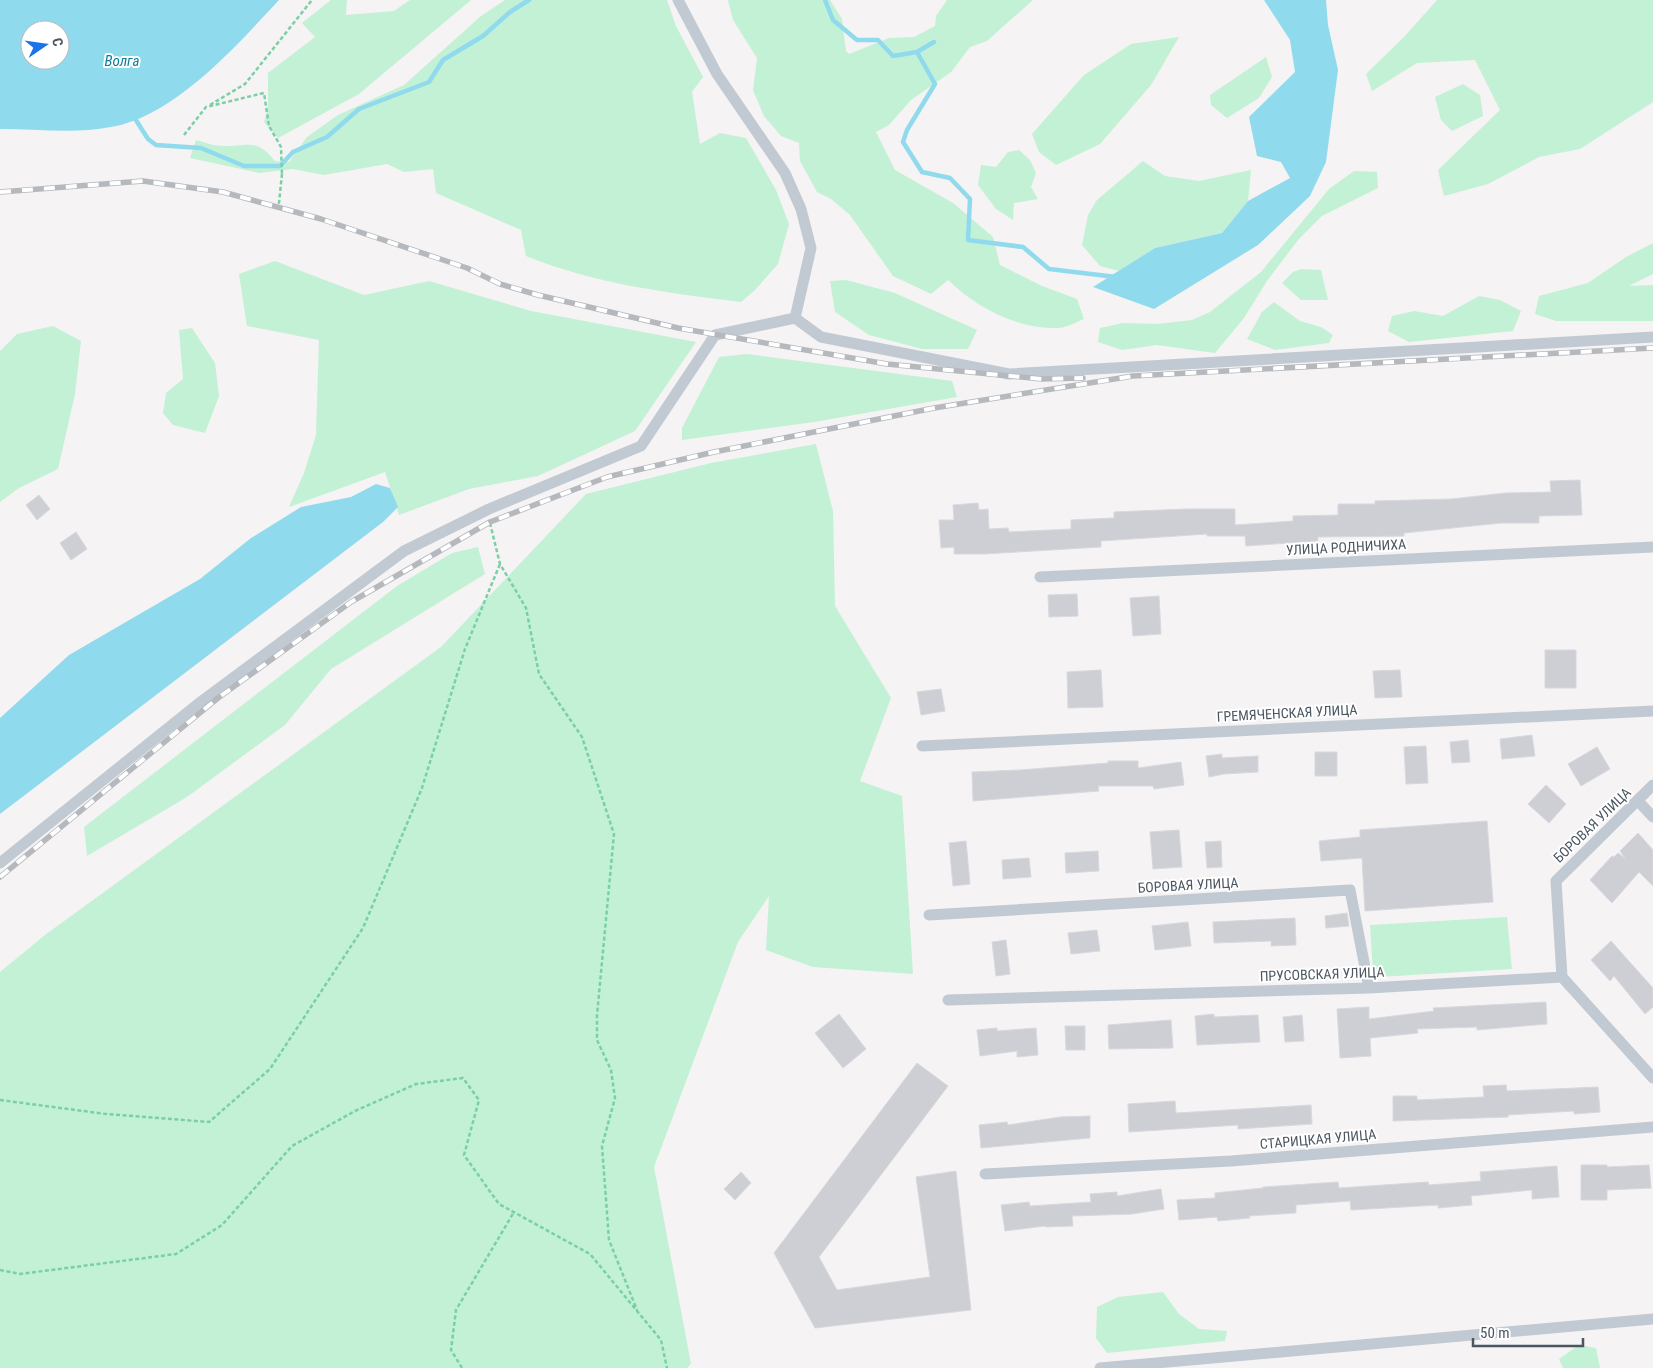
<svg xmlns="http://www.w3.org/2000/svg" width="1653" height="1368" font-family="'Roboto Condensed',sans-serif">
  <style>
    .green { fill: #c3f1d5 }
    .water { fill: #90daee; fill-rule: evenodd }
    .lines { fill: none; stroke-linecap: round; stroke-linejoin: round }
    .stream { stroke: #90daee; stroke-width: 4.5 }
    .building { fill: #cdcfd5; stroke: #d7d9de }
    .path { stroke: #7ad0a6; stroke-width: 2.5; stroke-dasharray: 4 2.5; stroke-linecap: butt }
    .street { stroke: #c1cad2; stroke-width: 11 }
    .rail-casing { stroke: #b5b8bd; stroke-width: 5.5 }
    .rail { stroke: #fff; stroke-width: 4; stroke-dasharray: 11; stroke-linecap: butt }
    .labels { text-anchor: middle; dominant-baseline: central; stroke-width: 4; stroke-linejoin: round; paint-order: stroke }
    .street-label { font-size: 14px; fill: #4a5661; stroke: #fff }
    .water-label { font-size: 15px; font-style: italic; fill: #0c7c9b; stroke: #fff }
  </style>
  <rect width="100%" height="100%" fill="#f5f3f3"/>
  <path class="green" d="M 331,0 L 347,0 L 346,15 L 394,11 L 410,0 L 471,0 L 359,94 L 278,138 L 264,122 L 268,108 L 268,73 L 315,37 L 302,23 Z
    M 505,0 L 667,0 L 676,26 L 703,77 L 692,92 L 700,144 L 720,133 L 746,138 L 776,190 L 789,224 L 778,264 L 755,290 L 741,302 C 668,293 595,284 526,256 L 521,230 L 436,193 L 433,169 L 404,172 L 387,164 L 324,175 L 293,169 L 259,173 L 190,158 L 196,140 C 204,142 214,146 223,146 C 249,146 256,138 275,161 L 289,162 L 307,137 L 338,115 L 404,85 L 481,16 Z
    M 728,0 L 830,0 L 842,19 L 846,51 L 849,54 L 889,38 L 914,37 L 935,26 L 936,16 L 947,0 L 1033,0 L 987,41 L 970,47 L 951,72 L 911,100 L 889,125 L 876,132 L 895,170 L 953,203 L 993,237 L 1000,265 L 1042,286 L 1077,299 L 1084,319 C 1076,322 1066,328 1058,328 C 1017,329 977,308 948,280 L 931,294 L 893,276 L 850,215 L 831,199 L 817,192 L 800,161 L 799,143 L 781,136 L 764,116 L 753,90 L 757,58 L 733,20 Z
    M 1437,0 L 1653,0 L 1653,102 L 1580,149 L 1539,157 L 1488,184 L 1444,196 L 1438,170 L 1500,110 L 1475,60 L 1417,63 L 1372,91 L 1366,74 L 1404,37 Z
    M 1179,37 L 1151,85 L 1100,144 L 1056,165 L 1039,152 L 1032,134 L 1084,75 L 1131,44 Z
    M 1266,57 L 1272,77 L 1259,98 L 1227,118 L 1211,105 L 1210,95 Z
    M 1463,84 L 1480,95 L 1483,116 L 1452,131 L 1441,120 L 1435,97 Z
    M 1019,150 L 1030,160 L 1036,173 L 1031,187 L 1038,199 L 1014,203 L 1013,220 L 996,209 L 978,185 L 981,165 L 996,167 L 1008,152 Z
    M 1143,161 L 1165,176 L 1199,181 L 1251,170 L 1248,201 L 1222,233 L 1155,248 L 1119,271 L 1100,266 L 1082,245 L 1088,215 L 1097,200 Z
    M 1354,171 L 1377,172 L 1378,188 L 1322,216 L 1298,240 L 1267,281 L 1244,318 L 1215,353 L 1157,345 L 1122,350 L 1098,342 L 1100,328 L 1123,323 L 1158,324 L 1192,320 L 1210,312 L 1261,272 L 1329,189 Z
    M 1653,243 L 1653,274 L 1629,286 L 1653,285 L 1653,321 L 1556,321 L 1535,314 L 1539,296 L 1588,283 L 1626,257 Z
    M 275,261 L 364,295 L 429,281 L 531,311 L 696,342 L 635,431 L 538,476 L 469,489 L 399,515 L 385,472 L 289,507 L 304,473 L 316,435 L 319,340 L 247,326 L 239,274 Z
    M 1301,269 L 1321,270 L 1328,300 L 1301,300 L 1282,283 L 1293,272 Z
    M 846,280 L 895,293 L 977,330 L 968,349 L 922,349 L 869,335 L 835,312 L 830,281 Z
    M 1479,296 L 1500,300 L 1521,311 L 1513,331 L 1409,342 L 1388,331 L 1392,316 L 1414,311 L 1443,316 Z
    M 1274,302 L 1300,321 L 1321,327 L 1333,335 L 1329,343 L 1275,350 L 1247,339 L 1262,312 Z
    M 53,326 L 81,341 L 75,394 L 58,469 L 19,488 L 0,502 L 0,351 L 17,334 Z
    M 192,328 L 215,363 L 219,396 L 205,433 L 173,425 L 163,413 L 166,393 L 183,379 L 179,330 Z
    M 747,354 L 952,381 L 957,397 L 814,422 L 682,440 L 682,428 L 719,357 Z
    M 816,444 L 833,511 L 835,606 L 891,698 L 860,781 L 902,796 L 913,974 L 813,967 L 766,950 L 769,896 L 738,942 L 654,1167 L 691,1364 L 687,1368 L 0,1368 L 0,972 L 45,935 L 441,647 L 586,494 L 711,463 Z
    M 478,547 L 485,574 L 331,669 L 285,725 L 187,797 L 87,856 L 84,827 L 397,586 L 452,553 Z
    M 1507,917 L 1512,969 L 1378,977 L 1373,972 L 1370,925 Z
    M 1163,1292 L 1179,1314 L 1199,1329 L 1227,1331 L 1225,1341 L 1107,1353 L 1096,1338 L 1097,1307 L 1118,1297 Z
    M 1579,1345 L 1596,1348 L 1600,1368 L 1563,1368 L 1559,1359 Z"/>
  <path class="water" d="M 0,0 L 279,0 C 236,46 175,116 111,127 C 75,134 37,129 0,129 ZM 30,30 L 60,30 L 60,60 L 30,60 Z
    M 1264,0 L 1326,0 L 1328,25 L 1338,70 L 1326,162 L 1310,196 L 1258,245 L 1154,309 L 1093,287 L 1155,248 L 1222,233 L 1248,201 L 1290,178 L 1281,162 L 1257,156 L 1249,117 L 1295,72 L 1290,40 Z
    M 376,484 L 390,488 L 398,507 L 383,522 L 0,814 L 0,718 L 69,655 L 200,579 L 251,538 L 301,507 L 351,497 Z"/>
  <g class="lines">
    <path class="stream" d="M 825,0 L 833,20 L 857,40 L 878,40 L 893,56 L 917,52 L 935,84 L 907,130 L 903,142 L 922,172 L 950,178 L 970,199 L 968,240 L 1023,247 L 1049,269 L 1116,277
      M 917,52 L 934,42
      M 134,117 L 148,139 L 156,145 L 201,148 L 244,166 L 280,166 L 293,152 L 327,137 L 359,109 L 429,82 L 443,60 L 483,36 L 510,12 L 529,0"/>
  </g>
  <path class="building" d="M 1580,480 L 1582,515 L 1539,516 L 1539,523 L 1501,523 L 1404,533 L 1404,536 L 1318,537 L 1318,541 L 1246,546 L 1245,536 L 1207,536 L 1207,534 L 1101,541 L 1101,547 L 984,554 L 954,554 L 954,547 L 941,548 L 939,520 L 954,520 L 953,505 L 978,503 L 979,510 L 988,509 L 989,529 L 1008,528 L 1009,532 L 1071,529 L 1071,520 L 1114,518 L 1114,512 L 1186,509 L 1235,509 L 1235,525 L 1293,521 L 1293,516 L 1338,515 L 1338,504 L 1375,504 L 1375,501 L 1451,499 L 1506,493 L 1551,492 L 1550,481 Z
    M 39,495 L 50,509 L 37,520 L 26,505 Z
    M 76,532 L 87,549 L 71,560 L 60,543 Z
    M 1077,594 L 1078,616 L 1049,617 L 1048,595 Z
    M 1159,596 L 1161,634 L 1133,636 L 1130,598 Z
    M 1545,650 L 1576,650 L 1576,688 L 1545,688 Z
    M 1101,670 L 1103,707 L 1068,708 L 1067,672 Z
    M 1400,670 L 1402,697 L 1375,698 L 1373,671 Z
    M 941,689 L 945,711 L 921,715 L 917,692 Z
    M 1532,735 L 1535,756 L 1502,759 L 1500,739 Z
    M 1468,740 L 1470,762 L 1452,763 L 1450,742 Z
    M 1426,746 L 1428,783 L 1406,784 L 1404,747 Z
    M 1597,747 L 1610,769 L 1581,786 L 1568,764 Z
    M 1315,752 L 1337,752 L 1337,776 L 1315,776 Z
    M 1222,754 L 1222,758 L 1258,756 L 1258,772 L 1224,774 L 1209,777 L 1206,756 Z
    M 1108,761 L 1138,761 L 1138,768 L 1181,762 L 1184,785 L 1154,789 L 1153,786 L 1098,786 L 1099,791 L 973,801 L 972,772 L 1020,770 L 1108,763 Z
    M 1546,785 L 1566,804 L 1549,823 L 1528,804 Z
    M 1487,821 L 1493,902 L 1365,911 L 1362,858 L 1321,861 L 1319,841 L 1360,837 L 1360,830 Z
    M 1179,830 L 1182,867 L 1153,869 L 1150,832 Z
    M 1638,833 L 1653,850 L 1653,886 L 1639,872 L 1612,903 L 1590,880 L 1612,856 L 1614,857 L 1618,853 L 1625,858 L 1620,851 Z
    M 966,841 L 970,884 L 953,886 L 949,843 Z
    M 1221,841 L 1222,867 L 1207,868 L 1205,842 Z
    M 1098,851 L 1099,871 L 1066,873 L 1065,853 Z
    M 1029,858 L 1031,877 L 1003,879 L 1002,860 Z
    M 1347,913 L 1349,926 L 1326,928 L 1325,916 Z
    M 1295,918 L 1296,945 L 1271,946 L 1271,941 L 1214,943 L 1213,922 Z
    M 1188,922 L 1191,946 L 1155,950 L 1152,926 Z
    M 1097,930 L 1100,951 L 1071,954 L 1068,933 Z
    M 1006,940 L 1010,974 L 996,976 L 992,942 Z
    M 1611,941 L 1653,988 L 1653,1007 L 1645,1014 L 1614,976 L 1610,981 L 1591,960 Z
    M 1546,1002 L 1547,1024 L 1477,1030 L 1477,1027 L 1417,1029 L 1418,1033 L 1370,1038 L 1371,1056 L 1340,1058 L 1337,1009 L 1369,1007 L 1369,1019 L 1434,1011 L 1433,1008 Z
    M 839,1014 L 866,1049 L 843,1068 L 815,1033 Z
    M 1214,1014 L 1214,1017 L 1258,1015 L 1260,1042 L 1197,1045 L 1195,1016 Z
    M 1302,1015 L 1304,1041 L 1285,1042 L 1283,1017 Z
    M 1171,1020 L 1173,1048 L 1109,1049 L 1108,1025 Z
    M 1065,1026 L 1085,1026 L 1085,1050 L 1066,1050 Z
    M 997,1028 L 997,1031 L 1036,1028 L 1038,1055 L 1017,1057 L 1017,1051 L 980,1056 L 977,1030 Z
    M 917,1063 L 948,1086 L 819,1257 L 837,1290 L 930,1277 L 916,1177 L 956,1171 L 971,1310 L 815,1328 L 774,1253 Z
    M 1506,1085 L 1507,1091 L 1598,1087 L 1600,1112 L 1574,1114 L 1574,1111 L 1508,1115 L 1508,1117 L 1393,1121 L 1393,1096 L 1417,1096 L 1417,1100 L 1484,1097 L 1483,1086 Z
    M 1175,1101 L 1176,1113 L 1311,1105 L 1312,1124 L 1238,1129 L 1238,1125 L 1129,1132 L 1128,1104 Z
    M 1090,1116 L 1090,1138 L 981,1148 L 979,1125 L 1007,1122 L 1008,1125 L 1060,1117 Z
    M 1581,1165 L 1607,1165 L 1607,1167 L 1649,1165 L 1651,1188 L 1607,1190 L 1607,1200 L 1581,1200 Z
    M 1557,1166 L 1559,1197 L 1532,1199 L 1532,1190 L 1471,1196 L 1472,1205 L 1438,1208 L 1438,1205 L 1351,1210 L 1350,1201 L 1296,1205 L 1296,1213 L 1249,1216 L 1250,1218 L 1218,1221 L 1217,1217 L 1179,1220 L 1177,1200 L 1215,1198 L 1215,1193 L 1263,1188 L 1263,1187 L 1338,1182 L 1339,1188 L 1428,1182 L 1429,1185 L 1481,1181 L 1480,1172 Z
    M 741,1172 L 751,1183 L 735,1200 L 724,1189 Z
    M 1161,1189 L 1164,1209 L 1132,1214 L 1072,1216 L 1073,1226 L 1045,1227 L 1045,1226 L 1005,1231 L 1001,1205 L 1029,1202 L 1030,1206 L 1091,1202 L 1090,1194 L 1117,1192 L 1117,1196 Z"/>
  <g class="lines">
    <path class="path" d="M 210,105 L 245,84 L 312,0
      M 184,135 L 206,107 L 264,93 L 269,126 L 281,147 L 282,175
      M 282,174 L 279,203 L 282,209
      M 490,523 L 500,564 L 526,608 L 539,674 L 582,737 L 614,834 L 597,1015 L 597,1040 L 611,1070 L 615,1098 L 602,1146 L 609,1240 L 637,1310
      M 0,1100 L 106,1114 L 209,1122 L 270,1069 L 363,928 L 422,788 L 465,649 L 500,564
      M 0,1270 L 20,1274 L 176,1254 L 222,1225 L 292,1146 L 355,1111 L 416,1084 L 463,1078 L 479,1100 L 464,1155 L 499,1204 L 590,1254 L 661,1340 L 667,1368
      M 462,1368 L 451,1350 L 456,1310 L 514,1212"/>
    <path class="street" d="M 678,0 L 717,74 L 785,173 L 801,209 L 811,248 L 795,318
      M 1040,577 L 1653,547
      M 922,746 L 1653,711
      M 1638,801 L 1653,817
      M 0,863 L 198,704 L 404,551 L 489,509 L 641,446 L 715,335 L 795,318 L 821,337 L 1009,374 L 1653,337
      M 929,915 L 1350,890 L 1369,988
      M 1562,977 L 1556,881 L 1653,785
      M 948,1000 L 1369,988 L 1562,977 L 1653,1078
      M 985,1174 L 1231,1161 L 1653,1127
      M 1100,1368 L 1653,1319"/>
    <defs>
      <path id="rail" d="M 0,192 L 143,181 L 223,192 L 321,219 L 467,268 L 500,284 L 538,295 L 678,328 L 887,364 L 1042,379 L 1083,378
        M 0,877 L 218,698 L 351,602 L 490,522 L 607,477 L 714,452 L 934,408 L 1133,376 L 1653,348"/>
    </defs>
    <use href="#rail" class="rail-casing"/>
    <use href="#rail" class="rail"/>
  </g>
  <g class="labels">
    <g class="street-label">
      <text transform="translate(1346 547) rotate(-3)">УЛИЦА РОДНИЧИХА</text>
      <text transform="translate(1287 713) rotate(-3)">ГРЕМЯЧЕНСКАЯ УЛИЦА</text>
      <text transform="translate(1592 825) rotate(-44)">БОРОВАЯ УЛИЦА</text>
      <text transform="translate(1188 885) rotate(-3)">БОРОВАЯ УЛИЦА</text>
      <text transform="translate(1322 974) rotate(-2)">ПРУСОВСКАЯ УЛИЦА</text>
      <text transform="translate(1318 1139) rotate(-5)">СТАРИЦКАЯ УЛИЦА</text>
    </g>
    <g class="water-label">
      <text x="122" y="61">Волга</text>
    </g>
  </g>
  <g transform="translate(45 45) rotate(77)"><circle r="24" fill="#ffffff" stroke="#b7bbc0"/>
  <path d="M0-4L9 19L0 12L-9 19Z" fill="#1a73e8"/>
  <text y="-8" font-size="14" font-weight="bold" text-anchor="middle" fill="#4a5661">С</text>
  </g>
  <path d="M1473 1338v8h110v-8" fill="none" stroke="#4a5661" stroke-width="2.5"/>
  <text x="1480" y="1338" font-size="15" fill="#4a5661" stroke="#ffffff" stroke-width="4" paint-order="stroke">50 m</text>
</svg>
